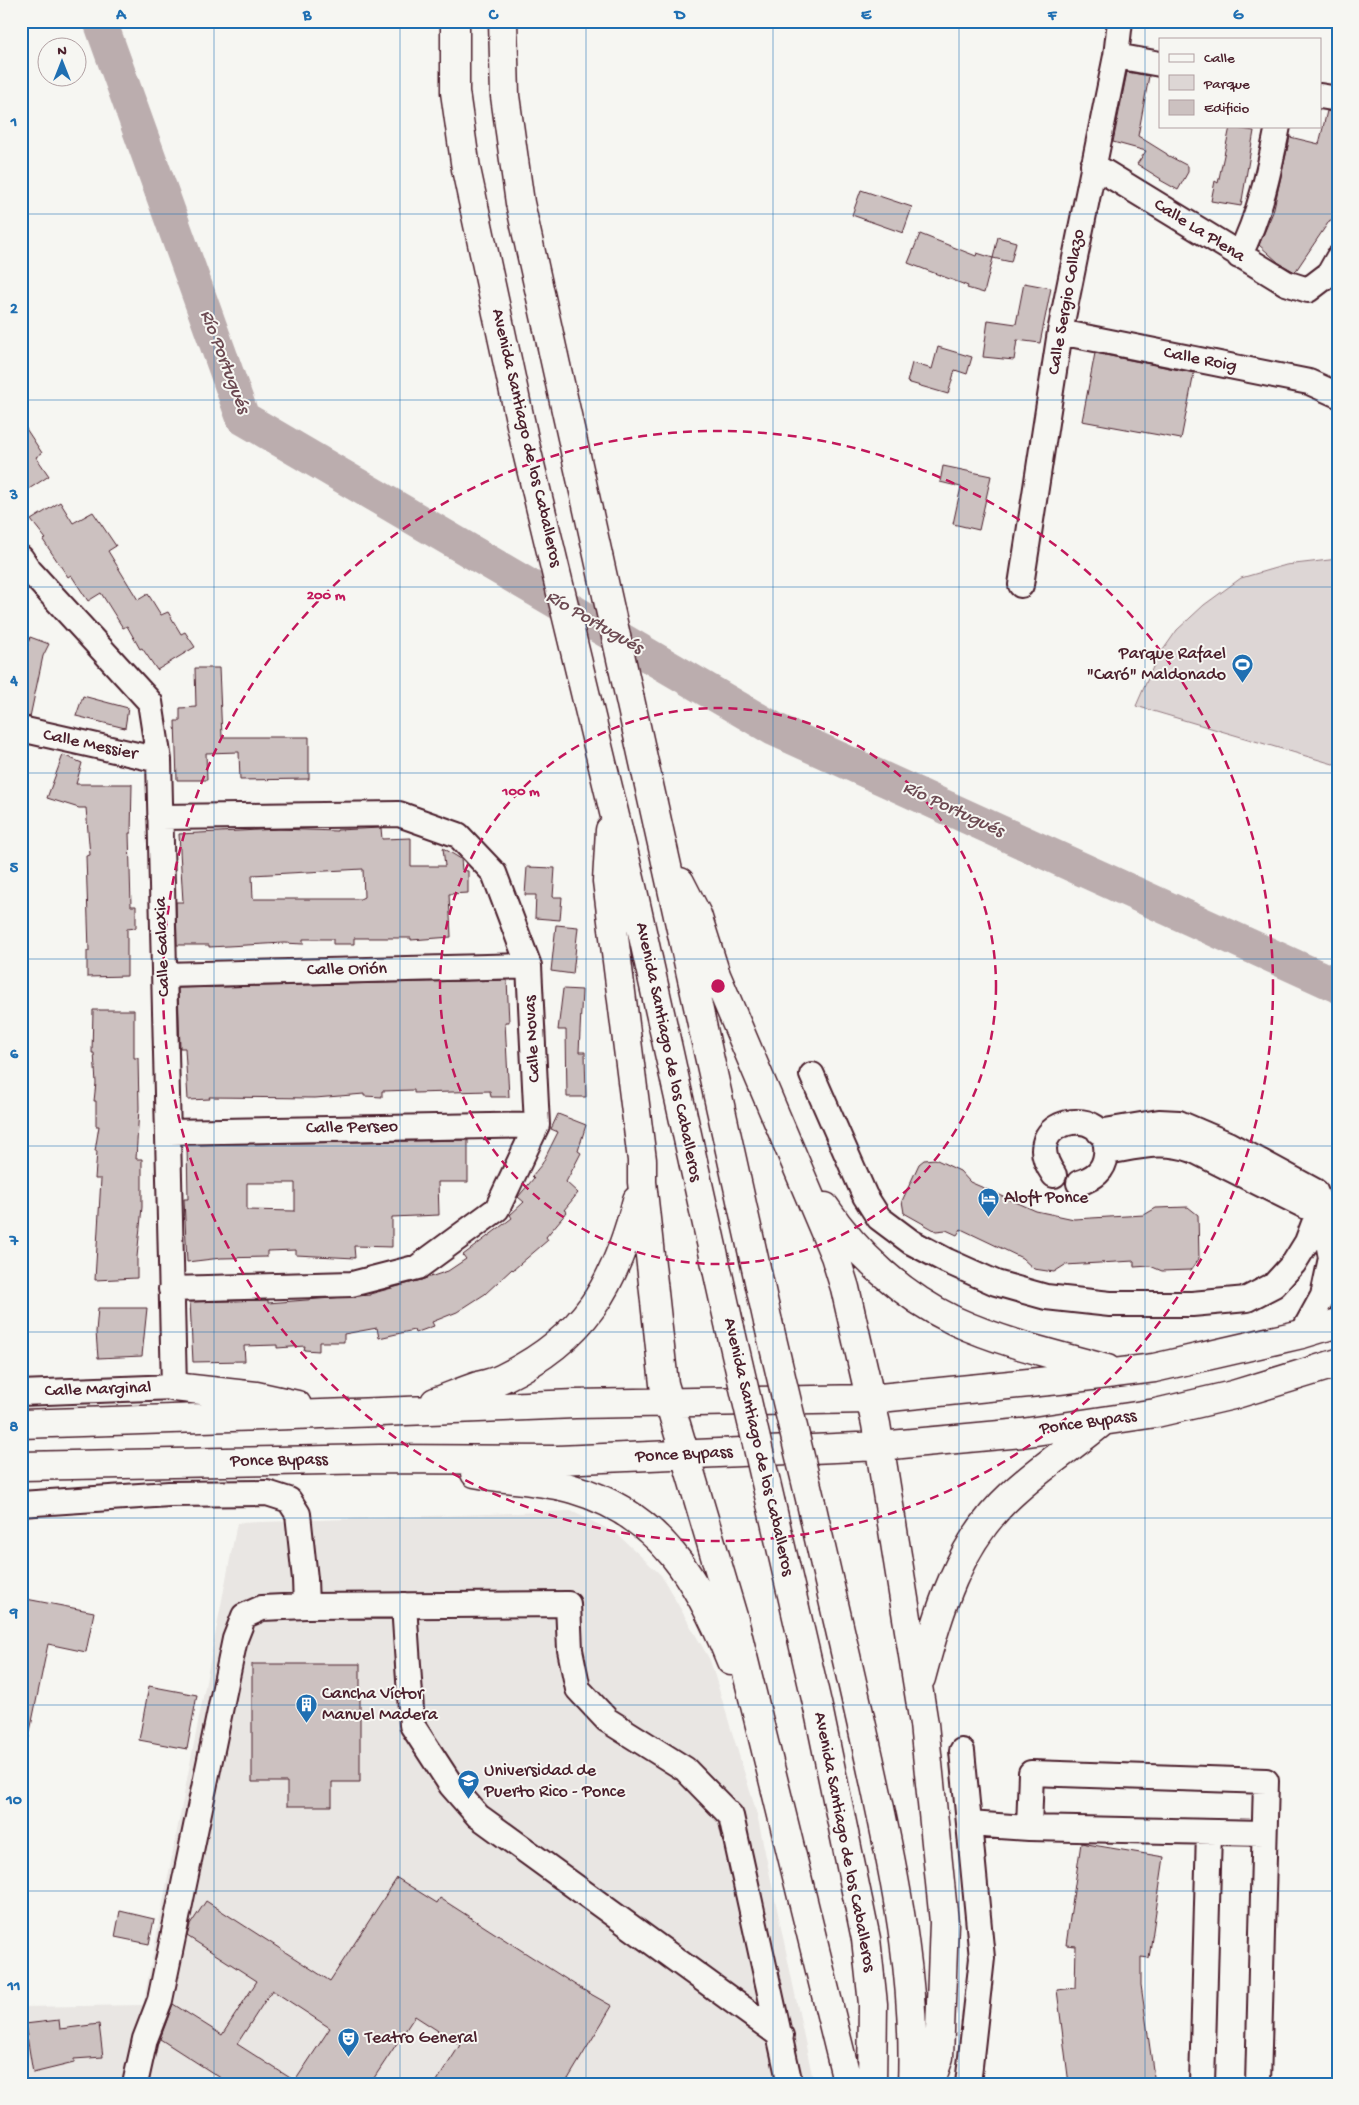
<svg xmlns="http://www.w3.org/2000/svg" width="1359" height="2105" font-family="'Gochi Hand',sans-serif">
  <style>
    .built { fill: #e9e6e3 }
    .green { fill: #ddd6d5; stroke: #947a80 }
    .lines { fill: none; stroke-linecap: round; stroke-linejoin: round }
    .river { stroke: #bbadae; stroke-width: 34 }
    .building { fill: #ccc1c0; stroke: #4a1f2b; fill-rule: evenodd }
    .minor-casing { stroke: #4a1f2b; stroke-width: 28 }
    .highway-casing { stroke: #4a1f2b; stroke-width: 31 }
    .minor { stroke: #f6f6f2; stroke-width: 24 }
    .highway { stroke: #f6f6f2; stroke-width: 28 }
    .highway-bridge-casing { stroke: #4a1f2b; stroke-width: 31; stroke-linecap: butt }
    .highway-bridge { stroke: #f6f6f2; stroke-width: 28 }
    .grid { fill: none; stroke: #1f6fb2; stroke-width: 1; stroke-opacity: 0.55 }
    .ring { fill: none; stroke: #c2185b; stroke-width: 2.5; stroke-dasharray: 9 6 }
    .labels { text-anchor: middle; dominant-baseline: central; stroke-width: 4; stroke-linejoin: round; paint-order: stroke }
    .street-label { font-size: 18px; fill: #4a1f2b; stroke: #f6f6f2 }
    .poi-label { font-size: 18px; fill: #4a1f2b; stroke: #f6f6f2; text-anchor: start }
    .water-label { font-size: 19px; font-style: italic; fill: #6c4a52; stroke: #f6f6f2 }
    .centre { fill: #c2185b; stroke: #f6f6f2; stroke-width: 2.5 }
    .ring-label { font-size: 15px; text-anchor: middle; font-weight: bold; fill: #c2185b; stroke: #f6f6f2; stroke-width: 4; stroke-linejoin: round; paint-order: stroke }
    .neatline { fill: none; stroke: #1f6fb2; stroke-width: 2 }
    .grid-label { font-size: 16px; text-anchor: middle; font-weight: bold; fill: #1f6fb2 }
  </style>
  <rect width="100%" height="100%" fill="#f6f6f2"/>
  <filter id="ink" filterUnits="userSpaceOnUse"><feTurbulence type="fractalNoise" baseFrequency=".02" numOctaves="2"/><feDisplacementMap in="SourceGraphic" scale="10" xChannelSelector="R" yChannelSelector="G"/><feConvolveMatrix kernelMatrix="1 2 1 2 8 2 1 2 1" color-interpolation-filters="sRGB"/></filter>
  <g filter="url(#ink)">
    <path class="built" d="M 571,1511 L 616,1533 L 661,1575 L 710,1660 L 757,1814 L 814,2084 L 21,2084 L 21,2007 L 143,2005 L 237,1523 Z"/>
    <path class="green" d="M 1338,559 L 1338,762 L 1333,764 L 1136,706 L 1156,660 L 1177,630 L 1204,605 L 1241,578 L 1286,565 Z"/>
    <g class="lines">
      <path class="river" d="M 100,21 L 243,418 L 774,729 L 1338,986"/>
    </g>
    <path class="building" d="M 1127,72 L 1149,76 L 1138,136 L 1167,154 L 1167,155 L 1188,166 L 1188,172 L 1178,190 L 1160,180 L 1161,179 L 1137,164 L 1146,151 L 1113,142 Z
      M 1327,111 L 1338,112 L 1338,221 L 1330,220 L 1295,272 L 1279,263 L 1259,245 L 1273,212 L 1290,137 L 1319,144 Z
      M 1230,127 L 1254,131 L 1241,206 L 1211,201 L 1215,181 L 1218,183 Z
      M 861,190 L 912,207 L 903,233 L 852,215 Z
      M 920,234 L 976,256 L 977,253 L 993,258 L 984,293 L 967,288 L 968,286 L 908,263 Z
      M 998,237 L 1016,242 L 1011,262 L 993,258 Z
      M 1024,283 L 1051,288 L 1040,343 L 1017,340 L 1014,360 L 983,357 L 988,320 L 1016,324 Z
      M 938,347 L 972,357 L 967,374 L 955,370 L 948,394 L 907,382 L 912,363 L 932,369 Z
      M 1095,353 L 1194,373 L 1181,439 L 1082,421 Z
      M 21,421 L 42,453 L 36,457 L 49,476 L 21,494 Z
      M 943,466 L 991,476 L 979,530 L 953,524 L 961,487 L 940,482 Z
      M 60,502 L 73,523 L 93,512 L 116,546 L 108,551 L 138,600 L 148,594 L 161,615 L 168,612 L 181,634 L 185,632 L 195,647 L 157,670 L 142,648 L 140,649 L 127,626 L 123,628 L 101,593 L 88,601 L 71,575 L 68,577 L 43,540 L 46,539 L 31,520 Z
      M 30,637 L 49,644 L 43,656 L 30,717 L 21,716 L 21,668 Z
      M 195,668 L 219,668 L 222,737 L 309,737 L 309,779 L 240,780 L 239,752 L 206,753 L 207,780 L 177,780 L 175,721 L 180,721 L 180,708 L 196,707 Z
      M 83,696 L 128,708 L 125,728 L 76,716 Z
      M 63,755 L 82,763 L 76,784 L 132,784 L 131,833 L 129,833 L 131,906 L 136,906 L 136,928 L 127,929 L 127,976 L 87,977 L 87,951 L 89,951 L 86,856 L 90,855 L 86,808 L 79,808 L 47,798 Z
      M 381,828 L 382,839 L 411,838 L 411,866 L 445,866 L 443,848 L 461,859 L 462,870 L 468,871 L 468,893 L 449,894 L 451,937 L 411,940 L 411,938 L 354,938 L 354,944 L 333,944 L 333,939 L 303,939 L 303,944 L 284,943 L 209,947 L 209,945 L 177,945 L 176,902 L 183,902 L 179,834 L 279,829 L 337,831 L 337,830 ZM 363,869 L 364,897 L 360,899 L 253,899 L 252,875 Z
      M 527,867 L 555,868 L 553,897 L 562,897 L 560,920 L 535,918 L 536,895 L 525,895 Z
      M 556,925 L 578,927 L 573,974 L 551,971 Z
      M 507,980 L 509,1022 L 505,1022 L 509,1097 L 491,1097 L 490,1091 L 414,1093 L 414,1090 L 382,1091 L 382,1097 L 364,1096 L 364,1094 L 315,1098 L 209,1097 L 210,1099 L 188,1100 L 185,1048 L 180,1048 L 178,988 Z
      M 563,989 L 582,990 L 579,1052 L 585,1052 L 586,1097 L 567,1097 L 566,1030 L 558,1030 Z
      M 93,1010 L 134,1010 L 134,1058 L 138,1058 L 139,1108 L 136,1159 L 142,1159 L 142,1207 L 137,1257 L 137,1278 L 95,1280 L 101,1179 L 95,1179 L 97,1151 L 95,1151 L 99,1126 L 96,1126 L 96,1101 L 94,1101 L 96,1083 L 94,1053 L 92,1053 Z
      M 558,1114 L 586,1125 L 578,1151 L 581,1153 L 566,1182 L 578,1193 L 564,1210 L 567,1212 L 546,1237 L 548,1240 L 513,1270 L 512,1269 L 485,1294 L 457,1312 L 432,1322 L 434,1326 L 415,1333 L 414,1330 L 379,1338 L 377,1328 L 344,1334 L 344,1342 L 319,1342 L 319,1351 L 304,1350 L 305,1346 L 277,1348 L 277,1345 L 244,1346 L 245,1361 L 193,1362 L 190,1302 L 268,1300 L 268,1303 L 370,1295 L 370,1294 L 421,1280 L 448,1271 L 466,1259 L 463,1255 L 512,1218 L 510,1215 L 524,1202 L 518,1197 L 534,1178 L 532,1176 L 542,1164 L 558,1132 L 551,1129 Z
      M 468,1140 L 468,1182 L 438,1182 L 439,1215 L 392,1217 L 392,1247 L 354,1246 L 355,1258 L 296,1255 L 296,1250 L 267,1251 L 267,1257 L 221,1258 L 187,1262 L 184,1199 L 188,1199 L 187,1145 ZM 247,1183 L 295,1183 L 295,1211 L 247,1210 Z
      M 935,1159 L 960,1171 L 970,1182 L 1036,1211 L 1074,1219 L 1144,1215 L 1156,1208 L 1188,1207 L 1198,1215 L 1199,1259 L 1191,1270 L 1162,1271 L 1150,1266 L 1134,1267 L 1134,1261 L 1065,1265 L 1054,1272 L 1034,1269 L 1022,1258 L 961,1229 L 957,1235 L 946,1230 L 936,1231 L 904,1213 L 902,1201 L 919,1164 L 924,1160 Z
      M 98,1308 L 147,1308 L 142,1356 L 98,1358 L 96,1332 Z
      M 21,1598 L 94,1612 L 86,1652 L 48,1644 L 28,1741 L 21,1740 Z
      M 252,1664 L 360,1664 L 360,1782 L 332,1782 L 332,1806 L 287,1806 L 287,1782 L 252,1782 Z
      M 149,1686 L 197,1695 L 187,1749 L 139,1740 Z
      M 1081,1843 L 1164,1857 L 1149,1958 L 1141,1957 L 1141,1985 L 1155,2084 L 1069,2084 L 1057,1990 L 1075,1988 L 1076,1946 L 1066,1945 Z
      M 397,1878 L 437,1903 L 440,1898 L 580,1988 L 612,2006 L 565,2084 L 435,2084 L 460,2045 L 415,2016 L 370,2084 L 230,2084 L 160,2039 L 173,2004 L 222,2035 L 257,1981 L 187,1936 L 190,1925 L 206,1901 L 330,1981 ZM 272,1990 L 330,2028 L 295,2081 L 237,2044 Z
      M 120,1911 L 154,1919 L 149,1944 L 115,1937 Z
      M 59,2020 L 60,2029 L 99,2024 L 103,2057 L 74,2059 L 74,2063 L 33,2073 L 25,2024 Z"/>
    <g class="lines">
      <defs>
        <path id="minor" d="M 1116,56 L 1160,64
          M 1320,96 L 1338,99
          M 1093,165 L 1286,283 L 1308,290 L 1329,274 L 1338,258
          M 1239,256 C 1260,215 1269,171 1278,126
          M 1060,332 L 1309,382 L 1338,395
          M 21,558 L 29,570 L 150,702 L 159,760 L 174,1387 L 21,1393
          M 1021,585 L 1060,332 L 1116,56 L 1120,21
          M 21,729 L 159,760
          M 160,817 L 399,814 L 458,835 L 494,873 L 529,966 L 537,1125 L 497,1209 L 418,1267 L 352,1284 L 171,1289
          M 164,975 L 529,966
          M 812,1075 L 865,1196 L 879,1218 L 911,1242 L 947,1261 L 996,1283 L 1046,1297 L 1110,1304 L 1192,1304 L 1247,1299 L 1274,1285 L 1294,1263 L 1307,1242 L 1321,1205
          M 168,1132 L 537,1125
          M 1099,1132 L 1159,1122 L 1179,1123 L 1228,1144 L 1315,1191 L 1321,1205 L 1331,1258 L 1323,1296 L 1302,1334
          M 1107,1152 C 1137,1147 1163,1139 1193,1150 L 1307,1207 L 1321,1205
          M 1054,1175 C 1013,1117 1113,1101 1106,1155 C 1104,1171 1094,1178 1079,1183
          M 21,1504 L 169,1494 L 267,1493 L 289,1500 L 298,1514 L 305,1579 L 306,1606 L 568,1604 L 570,1650 L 578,1689 L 607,1720 L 685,1769 L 731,1816 L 790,2084
          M 404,1605 L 412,1725 L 451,1785 L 478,1816 L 781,2036
          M 962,1751 L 982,1958 L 968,2084
          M 969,1824 L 1029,1828 L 1264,1833
          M 1029,1828 L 1031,1773 L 1266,1781 L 1258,2084
          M 135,2084 L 145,2039 L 160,2000 L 235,1639 L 244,1616 L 262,1608 L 306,1606
          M 1202,2084 L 1209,1832"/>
        <path id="highway" d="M 455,21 L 455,92 L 466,169 L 526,448 L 633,891 L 730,1328
          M 503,21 L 505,96 L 520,203 L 768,1322
          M 610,830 L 607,881 L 642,1160 L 642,1182 L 664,1384 L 734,1620 L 845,2072 L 845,2084
          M 680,882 L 697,915 L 716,975 L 835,1256 L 845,1288 L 876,1424 L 924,1724 L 944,1922 L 939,2057 L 930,2084
          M 825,1207 C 856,1254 904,1297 955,1321 C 1003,1343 1056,1355 1107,1369
          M 174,1387 L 256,1396 L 297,1405
          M 435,1402 C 449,1397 463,1391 478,1386 C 486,1384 495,1382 503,1378 C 585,1338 615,1286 637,1200
          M 21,1424 L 380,1412 L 575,1404 L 870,1399 L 1059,1380 L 1154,1368 L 1302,1334 L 1338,1323
          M 21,1466 L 380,1459 L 558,1460 L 880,1446 L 1022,1433 L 1156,1413 L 1233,1395 L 1338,1363
          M 475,1473 C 508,1480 541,1480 573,1489 C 660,1514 699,1581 731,1661
          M 811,1503 C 833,1602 857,1700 878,1799 C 898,1892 916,1987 912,2084
          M 771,1504 L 819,1712 L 866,1939 L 873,2004 L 872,2084
          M 921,1678 C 939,1611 958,1543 1012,1494 C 1040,1468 1072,1447 1101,1423"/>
      </defs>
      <use href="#minor" class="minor-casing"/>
      <use href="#highway" class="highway-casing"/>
      <use href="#minor" class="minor"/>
      <use href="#highway" class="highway"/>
      <defs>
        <path id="highway-bridge" d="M 768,1322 L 811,1503
          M 730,1328 L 771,1504"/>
      </defs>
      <use href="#highway-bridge" class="highway-bridge-casing"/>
      <use href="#highway-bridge" class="highway-bridge"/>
    </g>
  </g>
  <path class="grid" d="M 214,21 L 214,2084M 400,21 L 400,2084M 586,21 L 586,2084M 773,21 L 773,2084M 959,21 L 959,2084M 1145,21 L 1145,2084M 21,214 L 1338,214M 21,400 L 1338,400M 21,587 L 1338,587M 21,773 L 1338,773M 21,959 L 1338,959M 21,1146 L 1338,1146M 21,1332 L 1338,1332M 21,1518 L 1338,1518M 21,1705 L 1338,1705M 21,1891 L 1338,1891"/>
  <g class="ring">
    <circle cx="718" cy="986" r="278"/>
    <circle cx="718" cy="986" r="555"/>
  </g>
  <defs>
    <symbol id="stadium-pin" viewBox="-11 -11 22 30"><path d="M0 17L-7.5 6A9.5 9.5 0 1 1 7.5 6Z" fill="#1f6fb2" stroke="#f6f6f2"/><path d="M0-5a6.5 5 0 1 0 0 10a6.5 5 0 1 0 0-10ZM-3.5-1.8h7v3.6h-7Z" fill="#fff"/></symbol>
    <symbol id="hotel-pin" viewBox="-11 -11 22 30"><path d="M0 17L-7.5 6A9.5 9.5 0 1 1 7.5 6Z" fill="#1f6fb2" stroke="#f6f6f2"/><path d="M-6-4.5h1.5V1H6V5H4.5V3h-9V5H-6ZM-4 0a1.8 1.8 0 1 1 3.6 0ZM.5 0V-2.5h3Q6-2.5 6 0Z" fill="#fff"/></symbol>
    <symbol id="building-pin" viewBox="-11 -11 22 30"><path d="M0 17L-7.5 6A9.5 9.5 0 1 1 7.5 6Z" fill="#1f6fb2" stroke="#f6f6f2"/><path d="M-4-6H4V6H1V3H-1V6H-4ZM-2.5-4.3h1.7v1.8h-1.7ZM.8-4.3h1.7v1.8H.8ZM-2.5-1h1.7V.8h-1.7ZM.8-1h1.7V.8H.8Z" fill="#fff"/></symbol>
    <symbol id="university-pin" viewBox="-11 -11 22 30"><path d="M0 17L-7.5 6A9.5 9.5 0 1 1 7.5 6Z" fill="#1f6fb2" stroke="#f6f6f2"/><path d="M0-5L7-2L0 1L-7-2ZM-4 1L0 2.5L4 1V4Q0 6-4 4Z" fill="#fff"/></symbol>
    <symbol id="theatre-pin" viewBox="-11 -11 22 30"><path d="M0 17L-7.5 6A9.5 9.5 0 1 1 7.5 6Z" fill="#1f6fb2" stroke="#f6f6f2"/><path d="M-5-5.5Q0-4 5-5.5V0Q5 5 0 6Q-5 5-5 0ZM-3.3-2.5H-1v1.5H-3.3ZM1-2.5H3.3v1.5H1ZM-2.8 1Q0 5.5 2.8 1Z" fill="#fff"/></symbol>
  </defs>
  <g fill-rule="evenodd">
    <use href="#stadium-pin" x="1230" y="652" width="25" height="34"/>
    <use href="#hotel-pin" x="976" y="1186" width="25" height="34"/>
    <use href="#building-pin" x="294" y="1692" width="25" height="34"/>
    <use href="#university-pin" x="456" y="1768" width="25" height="34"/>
    <use href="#theatre-pin" x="336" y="2026" width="25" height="34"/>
  </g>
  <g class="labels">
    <g class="street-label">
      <text transform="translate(1199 231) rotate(32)">Calle La Plena</text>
      <text transform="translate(1067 302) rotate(-80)">Calle Sergio Collazo</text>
      <text transform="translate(1200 360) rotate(11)">Calle Roig</text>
      <text transform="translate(526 438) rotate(77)">Avenida Santiago de los Caballeros</text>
      <text transform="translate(90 745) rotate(12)">Calle Messier</text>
      <text transform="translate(163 947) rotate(-92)">Calle Galaxia</text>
      <text transform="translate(347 970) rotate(-1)">Calle Orión</text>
      <text transform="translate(533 1039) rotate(-93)">Calle Novas</text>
      <text transform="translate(668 1052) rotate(78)">Avenida Santiago de los Caballeros</text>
      <text transform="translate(352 1128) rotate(-1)">Calle Perseo</text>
      <text transform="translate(98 1390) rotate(-2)">Calle Marginal</text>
      <text transform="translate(1088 1423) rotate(-8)">Ponce Bypass</text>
      <text transform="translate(758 1447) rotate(77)">Avenida Santiago de los Caballeros</text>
      <text transform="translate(684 1455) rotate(-3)">Ponce Bypass</text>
      <text transform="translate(279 1461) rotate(-1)">Ponce Bypass</text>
      <text transform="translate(844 1842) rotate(79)">Avenida Santiago de los Caballeros</text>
    </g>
    <g class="poi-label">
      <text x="1226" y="654" text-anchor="end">Parque Rafael<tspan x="1226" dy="21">"Caró" Maldonado</tspan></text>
      <text x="1004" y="1198">Aloft Ponce</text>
      <text x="322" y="1694">Cancha Víctor<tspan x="322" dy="21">Manuel Madera</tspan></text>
      <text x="484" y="1771">Universidad de<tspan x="484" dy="21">Puerto Rico - Ponce</tspan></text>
      <text x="365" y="2038">Teatro General</text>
    </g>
    <g class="water-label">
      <text transform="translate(224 362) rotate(69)">Río Portugués</text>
      <text transform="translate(594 623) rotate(30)">Río Portugués</text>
      <text transform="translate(953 810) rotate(25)">Río Portugués</text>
    </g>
  </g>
  <circle cx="718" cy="986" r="8" class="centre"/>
  <g class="ring-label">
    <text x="326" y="599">200 m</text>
    <text x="521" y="795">100 m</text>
  </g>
  <rect width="1359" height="2105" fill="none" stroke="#f6f6f2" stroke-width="55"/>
  <rect x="1159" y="38" width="162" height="90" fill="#f6f6f2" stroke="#b1a0a2"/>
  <rect x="1169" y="54" width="25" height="8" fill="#f6f6f2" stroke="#b1a0a2"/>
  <text x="1204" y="62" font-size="15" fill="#4a1f2b">Calle</text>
  <rect x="1169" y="75" width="25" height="15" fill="#ddd6d5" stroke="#b1a0a2"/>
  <text x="1204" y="88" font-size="15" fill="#4a1f2b">Parque</text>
  <rect x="1169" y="100" width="25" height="15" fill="#ccc1c0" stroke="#b1a0a2"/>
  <text x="1204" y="112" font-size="15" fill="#4a1f2b">Edificio</text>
  <g transform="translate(62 62)"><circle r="24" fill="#f6f6f2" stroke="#b1a0a2"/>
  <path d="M0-4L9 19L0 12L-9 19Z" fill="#1f6fb2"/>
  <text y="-8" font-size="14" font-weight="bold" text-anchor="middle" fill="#4a1f2b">N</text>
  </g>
  <rect x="28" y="28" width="1304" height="2050" class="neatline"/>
  <g class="grid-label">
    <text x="121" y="19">A</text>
    <text x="307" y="19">B</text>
    <text x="493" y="19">C</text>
    <text x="680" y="19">D</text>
    <text x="866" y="19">E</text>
    <text x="1052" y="19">F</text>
    <text x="1238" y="19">G</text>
    <text x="14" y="126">1</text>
    <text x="14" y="313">2</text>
    <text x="14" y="499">3</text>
    <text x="14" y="685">4</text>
    <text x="14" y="872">5</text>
    <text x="14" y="1058">6</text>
    <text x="14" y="1245">7</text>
    <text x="14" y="1431">8</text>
    <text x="14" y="1617">9</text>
    <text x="14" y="1804">10</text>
    <text x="14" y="1990">11</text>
  </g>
</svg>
